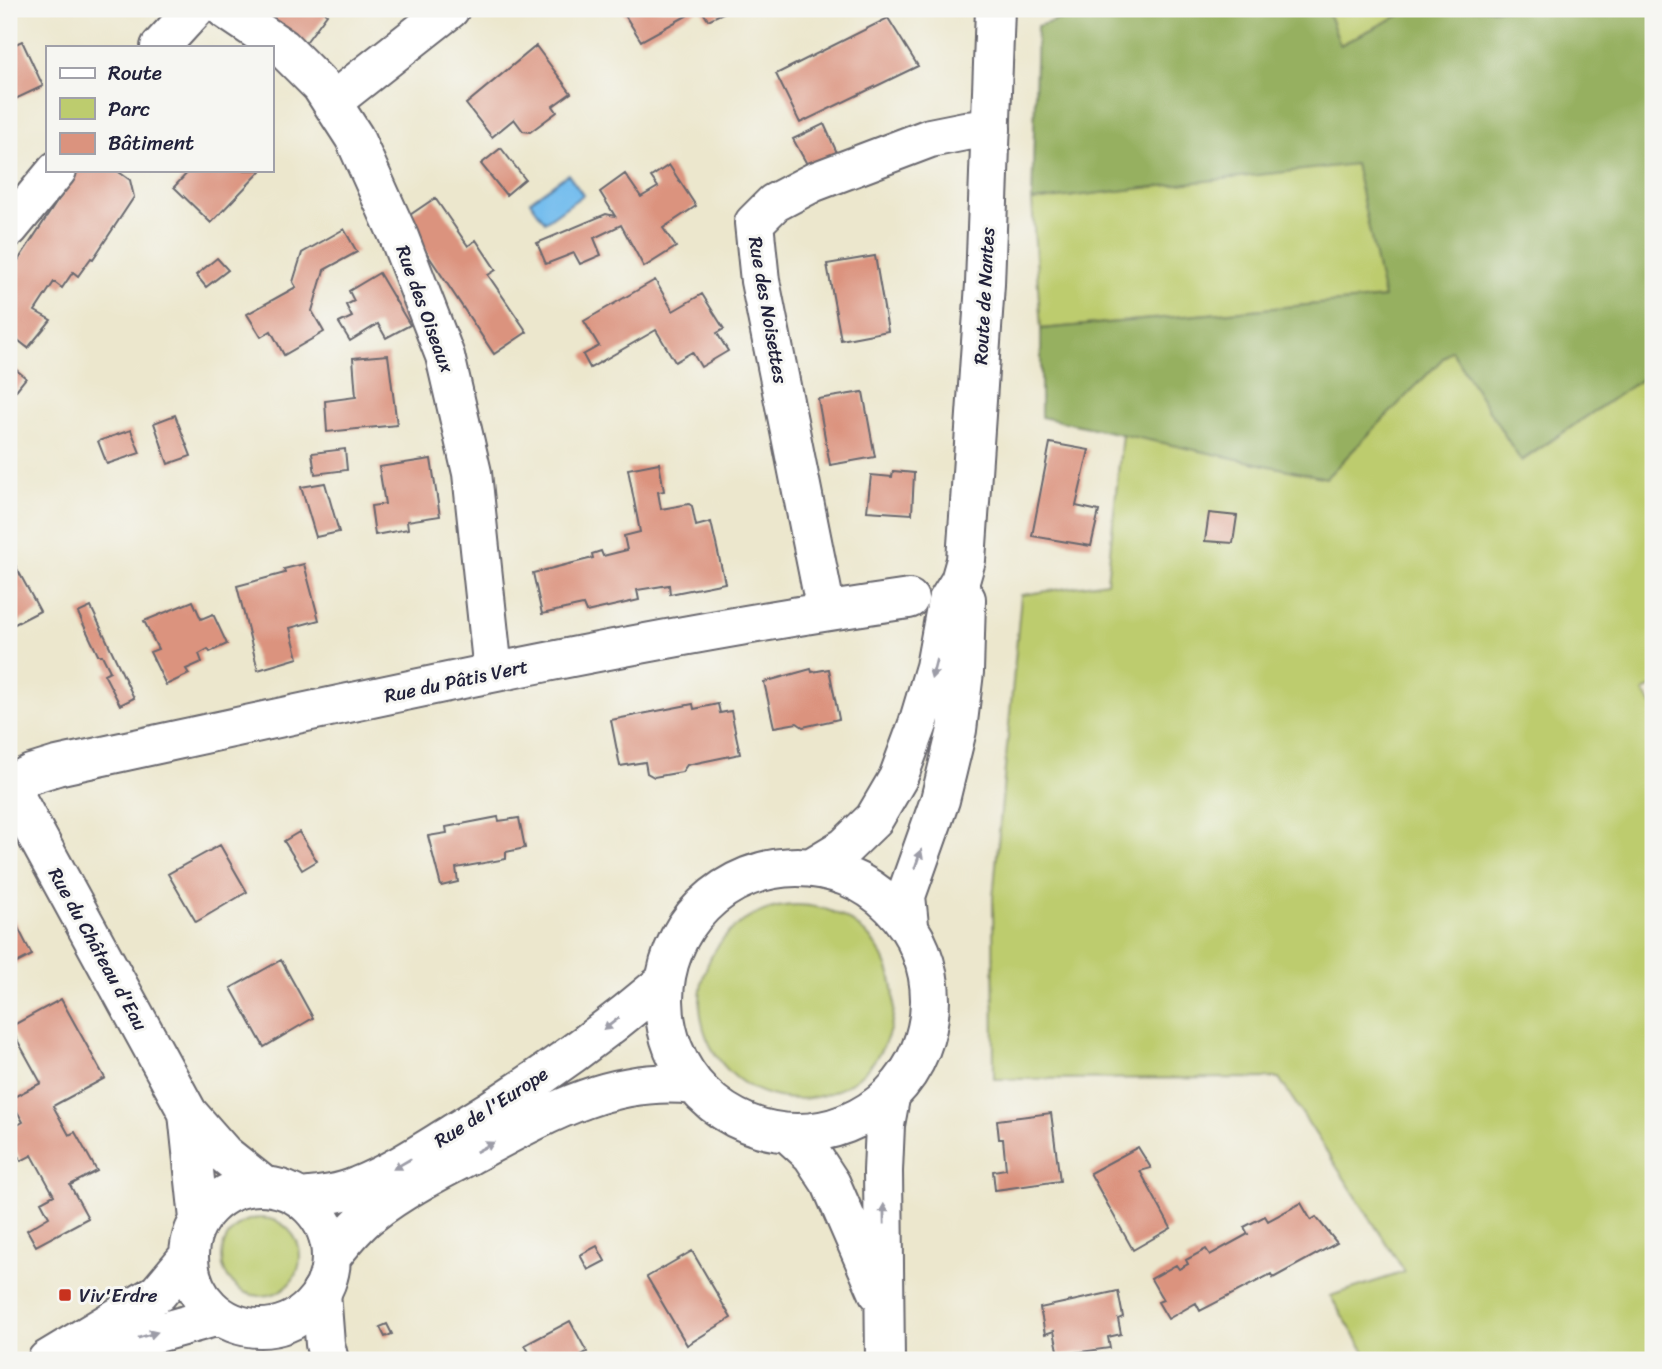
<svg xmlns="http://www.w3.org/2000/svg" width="1662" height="1369" font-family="Sriracha,sans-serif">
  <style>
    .green { fill: #bdcc6e; stroke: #707754; stroke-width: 2 }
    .forest { fill: #96b061; stroke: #5c694e; stroke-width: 2 }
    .water { fill: #76beee; stroke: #4c7094; stroke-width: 2 }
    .building { fill: #db937e }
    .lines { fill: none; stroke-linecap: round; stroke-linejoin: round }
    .minor-casing { stroke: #69676e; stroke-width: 42 }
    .tertiary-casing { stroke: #69676e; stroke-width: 42 }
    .minor { stroke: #fff; stroke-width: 38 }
    .tertiary { stroke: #fff; stroke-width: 38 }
    .oneway { fill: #9c9ca7 }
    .poi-dot { fill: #c8321e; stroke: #f6f6f2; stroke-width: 2.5 }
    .labels { text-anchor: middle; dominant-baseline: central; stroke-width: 6; stroke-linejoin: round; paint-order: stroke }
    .street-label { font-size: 19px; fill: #22223b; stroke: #f6f6f2 }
    .poi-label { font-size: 19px; fill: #22223b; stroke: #f6f6f2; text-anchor: start }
  </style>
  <rect width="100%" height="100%" fill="#f6f6f2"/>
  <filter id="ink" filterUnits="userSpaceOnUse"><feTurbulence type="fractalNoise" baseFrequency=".0143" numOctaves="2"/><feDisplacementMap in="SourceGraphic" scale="14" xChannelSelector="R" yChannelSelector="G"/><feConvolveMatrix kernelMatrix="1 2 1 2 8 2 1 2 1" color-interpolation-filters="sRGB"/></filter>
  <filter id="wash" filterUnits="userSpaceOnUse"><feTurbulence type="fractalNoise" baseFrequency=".00686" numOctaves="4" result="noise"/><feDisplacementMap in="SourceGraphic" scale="28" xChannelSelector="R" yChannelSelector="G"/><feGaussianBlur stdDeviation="1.57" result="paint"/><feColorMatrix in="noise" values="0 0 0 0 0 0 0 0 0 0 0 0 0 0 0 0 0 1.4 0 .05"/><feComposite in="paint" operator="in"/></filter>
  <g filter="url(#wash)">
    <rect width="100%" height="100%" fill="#ece7cd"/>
    <path class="green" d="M 1327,9 L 1412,9 L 1340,45 Z
      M 1355,163 L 1385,298 L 1041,329 L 1032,201 Z
      M 1451,350 L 1522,461 L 1653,371 L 1653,686 L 1643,692 L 1653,705 L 1653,1360 L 1370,1360 L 1330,1296 L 1405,1272 L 1279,1078 L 994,1079 L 993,898 L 1021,595 L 1107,582 L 1122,434 L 1326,478 Z
      M700 1002a97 97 0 1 1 194 0a97 97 0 1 1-194 0Z
      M222 1257a39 39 0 1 1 78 0a39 39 0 1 1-78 0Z"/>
    <path class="forest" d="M 1093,9 L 1327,9 L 1340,45 L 1412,9 L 1653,9 L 1653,371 L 1521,461 L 1451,350 L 1326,478 L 1041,417 L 1041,329 L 1384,298 L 1355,164 L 1032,201 L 1037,26 Z"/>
    <path class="water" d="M 568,174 L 583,195 L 545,222 L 530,201 Z"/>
    <g id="blocks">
      <path class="building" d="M 252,9 L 320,9 L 327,14 L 304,45 Z
        M 621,9 L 699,9 L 641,41 Z
        M 701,9 L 723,9 L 725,12 L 708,20 Z
        M 888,18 L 918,66 L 800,123 L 776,74 Z
        M 22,41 L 43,86 L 9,102 L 9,47 Z
        M 536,46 L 571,93 L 553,106 L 557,112 L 530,132 L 523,131 L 514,119 L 492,137 L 466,104 Z
        M 824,124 L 838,155 L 808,166 L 793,139 Z
        M 501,148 L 525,179 L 506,195 L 481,164 Z
        M 669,165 L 696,206 L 663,228 L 676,247 L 644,267 L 621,225 L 594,238 L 601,255 L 580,264 L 574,253 L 546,264 L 537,243 L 606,214 L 615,216 L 600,192 L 625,174 L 641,197 L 658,187 L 651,177 Z
        M 78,170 L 116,170 L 130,180 L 134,197 L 93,259 L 91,258 L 78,276 L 73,272 L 62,288 L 54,282 L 35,311 L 51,320 L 28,348 L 9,333 L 9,274 Z
        M 190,170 L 260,170 L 261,171 L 211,223 L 174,187 Z
        M 435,198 L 468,246 L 476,240 L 496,270 L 488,275 L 527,332 L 494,354 L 404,219 Z
        M 344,229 L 357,252 L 324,270 L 312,311 L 324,332 L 284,355 L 271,331 L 261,337 L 247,314 L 296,287 L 293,282 L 302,253 Z
        M 875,256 L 888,331 L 841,340 L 827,264 Z
        M 217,258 L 228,270 L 206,287 L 196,275 Z
        M 379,273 L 410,325 L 386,338 L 378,324 L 350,341 L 339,323 L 352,317 L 346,305 L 354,301 L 349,291 Z
        M 655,280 L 673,311 L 702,294 L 724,329 L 717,333 L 728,351 L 701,367 L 692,352 L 675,362 L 656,330 L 590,368 L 583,355 L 599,346 L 584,321 Z
        M 388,355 L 397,425 L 327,432 L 325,401 L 356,397 L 353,358 Z
        M 9,364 L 26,378 L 13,394 L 9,391 Z
        M 863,392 L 875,457 L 830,465 L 818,399 Z
        M 175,415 L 191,456 L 168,464 L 154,423 Z
        M 131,430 L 140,453 L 107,464 L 98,441 Z
        M 1050,443 L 1089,450 L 1076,506 L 1099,511 L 1091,546 L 1032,536 Z
        M 345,449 L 347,470 L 315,474 L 312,453 Z
        M 431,459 L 440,516 L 407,521 L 408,529 L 375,535 L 371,506 L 385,504 L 379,467 Z
        M 659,463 L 664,491 L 658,492 L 661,509 L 689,504 L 692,506 L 696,526 L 711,522 L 725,583 L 670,594 L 669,585 L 637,590 L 639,600 L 586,612 L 583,605 L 542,614 L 533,573 L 593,558 L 592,554 L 601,551 L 603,556 L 627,550 L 624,536 L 640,532 L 628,469 Z
        M 893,471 L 914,473 L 912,514 L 867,511 L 871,475 L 892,477 Z
        M 325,483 L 339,532 L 316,537 L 301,487 Z
        M 1209,513 L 1237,516 L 1233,543 L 1205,541 Z
        M 9,554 L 40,611 L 9,627 Z
        M 304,564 L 319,620 L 290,628 L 298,658 L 258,670 L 237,586 L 285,573 L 284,569 Z
        M 193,601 L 201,619 L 213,614 L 227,644 L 210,652 L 208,649 L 199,654 L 202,662 L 186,669 L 189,674 L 166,685 L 150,652 L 158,649 L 144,621 Z
        M 91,607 L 134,698 L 120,705 L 104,674 L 110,671 L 102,655 L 98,655 L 78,613 Z
        M 811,669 L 812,672 L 829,669 L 839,719 L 803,727 L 797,723 L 774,727 L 764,682 Z
        M 693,704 L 694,709 L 718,704 L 720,713 L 731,711 L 740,754 L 687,765 L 682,772 L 654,777 L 647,773 L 645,762 L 620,766 L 611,720 Z
        M 498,817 L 499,821 L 519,818 L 525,848 L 506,852 L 506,859 L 456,868 L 458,882 L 441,886 L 428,836 L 447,833 L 446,827 Z
        M 299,832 L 317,861 L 302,870 L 284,841 Z
        M 220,845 L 247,892 L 196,922 L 168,874 Z
        M 11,914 L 32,955 L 9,967 L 9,915 Z
        M 281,960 L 313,1018 L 264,1047 L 231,988 Z
        M 61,999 L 105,1078 L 53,1106 L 69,1135 L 75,1132 L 97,1171 L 70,1185 L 88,1218 L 36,1246 L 27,1230 L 49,1217 L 41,1202 L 54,1195 L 32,1155 L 21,1161 L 9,1139 L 9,1130 L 23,1122 L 10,1099 L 41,1083 L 10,1027 Z
        M 1051,1113 L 1060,1181 L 995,1190 L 993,1171 L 1006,1169 L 1003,1139 L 999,1139 L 997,1120 Z
        M 1138,1147 L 1151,1168 L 1140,1171 L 1171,1228 L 1133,1250 L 1090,1173 Z
        M 1301,1203 L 1311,1220 L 1316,1217 L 1337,1243 L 1273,1278 L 1271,1274 L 1200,1311 L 1196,1303 L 1168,1319 L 1158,1302 L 1163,1300 L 1151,1279 L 1176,1265 L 1179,1269 L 1188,1264 L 1186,1260 L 1206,1249 L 1210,1255 L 1248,1234 L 1244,1227 L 1265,1216 L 1268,1221 Z
        M 597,1246 L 605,1261 L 588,1270 L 580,1255 Z
        M 692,1251 L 731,1318 L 687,1345 L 647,1277 Z
        M 1118,1291 L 1123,1317 L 1118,1319 L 1121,1334 L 1108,1337 L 1110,1348 L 1059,1355 L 1054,1331 L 1045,1334 L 1040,1308 Z
        M 570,1321 L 587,1352 L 576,1358 L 577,1360 L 533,1360 L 525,1345 Z
        M 387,1324 L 392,1334 L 385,1337 L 380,1327 Z"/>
    </g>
  </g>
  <g filter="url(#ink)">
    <use href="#blocks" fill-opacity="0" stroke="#69676e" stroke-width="2"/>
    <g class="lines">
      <defs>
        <path id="minor" d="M 225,9 L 283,48 L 321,86 L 354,137 L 399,237 L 445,356 L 472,473 L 493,672
          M 160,47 L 195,9
          M 332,102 L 450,9
          M 9,228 L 57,170
          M 826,611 L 760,281 L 754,223 L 774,203 L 814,182 L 930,138 L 965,131 L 991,129
          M 9,785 L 31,774 L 57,766 C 340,705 623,640 909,599
          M 321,1293 L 325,1344 L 329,1360"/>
        <path id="tertiary" d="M 9,785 L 188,1113 L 224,1154 L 264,1186
          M664 1000a133 133 0 1 1 266 0a133 133 0 1 1-266 0Z
          M 812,867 L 845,847 L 874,819 L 898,778 L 918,724 L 935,667 L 947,602 L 960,581 L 966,560 L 985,284 L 995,9
          M 909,925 L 906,896 L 940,800 L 957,730 L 964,672 L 966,599
          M 188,1113 L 199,1219
          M 789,1134 L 812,1155 L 831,1184 L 878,1292
          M189 1257a71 71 0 1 1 142 0a71 71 0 1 1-142 0Z
          M 300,1198 C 319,1196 340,1194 358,1186 C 391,1173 421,1153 452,1134 C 526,1089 598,1038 665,981
          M 331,1257 C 343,1242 356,1225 371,1214 C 400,1191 435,1173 468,1156 C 539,1118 609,1075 693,1085
          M 81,1354 L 219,1316
          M 47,1360 L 158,1293 L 188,1257
          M 885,1360 L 883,1171 L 885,1125 L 890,1098"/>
      </defs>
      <use href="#minor" class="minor-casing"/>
      <use href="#tertiary" class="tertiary-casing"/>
      <use href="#minor" class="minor"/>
      <use href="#tertiary" class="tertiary"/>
    </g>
    <defs><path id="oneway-solid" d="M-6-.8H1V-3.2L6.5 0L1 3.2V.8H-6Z" transform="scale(1.75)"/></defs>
    <g class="oneway">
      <use href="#oneway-solid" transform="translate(934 669) rotate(104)"/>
      <use href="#oneway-solid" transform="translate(918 859) rotate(-71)"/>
      <use href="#oneway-solid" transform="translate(611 1024) rotate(142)"/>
      <use href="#oneway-solid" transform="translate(485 1147) rotate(-28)"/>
      <use href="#oneway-solid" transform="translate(402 1164) rotate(150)"/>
      <use href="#oneway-solid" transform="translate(884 1214) rotate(-91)"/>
      <use href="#oneway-solid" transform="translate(148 1335) rotate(-17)"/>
    </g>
  </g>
  <rect class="poi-dot" x="58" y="1288" width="14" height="14" rx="3.5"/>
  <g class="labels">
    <g class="street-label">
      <text transform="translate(984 296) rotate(-87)">Route de Nantes</text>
      <text transform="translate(425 309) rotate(70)">Rue des Oiseaux</text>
      <text transform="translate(768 310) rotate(80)">Rue des Noisettes</text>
      <text transform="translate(456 681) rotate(-12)">Rue du Pâtis Vert</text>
      <text transform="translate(98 949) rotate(61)">Rue du Château d'Eau</text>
      <text transform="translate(491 1107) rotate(-33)">Rue de l'Europe</text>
    </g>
    <g class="poi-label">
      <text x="79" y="1295">Viv'Erdre</text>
    </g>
  </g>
  <rect width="1662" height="1369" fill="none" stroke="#f6f6f2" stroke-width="35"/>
  <rect x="46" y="46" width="228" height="126" fill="#f6f6f2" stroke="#a1a1a9" stroke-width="2"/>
  <rect x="60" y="68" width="35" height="10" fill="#ffffff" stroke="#a1a1a9" stroke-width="2"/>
  <text x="108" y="80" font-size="21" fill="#22223b">Route</text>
  <rect x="60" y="98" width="35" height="21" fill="#bdcc6e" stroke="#a1a1a9" stroke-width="2"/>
  <text x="108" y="116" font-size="21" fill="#22223b">Parc</text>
  <rect x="60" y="133" width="35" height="21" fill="#db937e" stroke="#a1a1a9" stroke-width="2"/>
  <text x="108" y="150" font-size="21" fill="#22223b">Bâtiment</text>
</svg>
